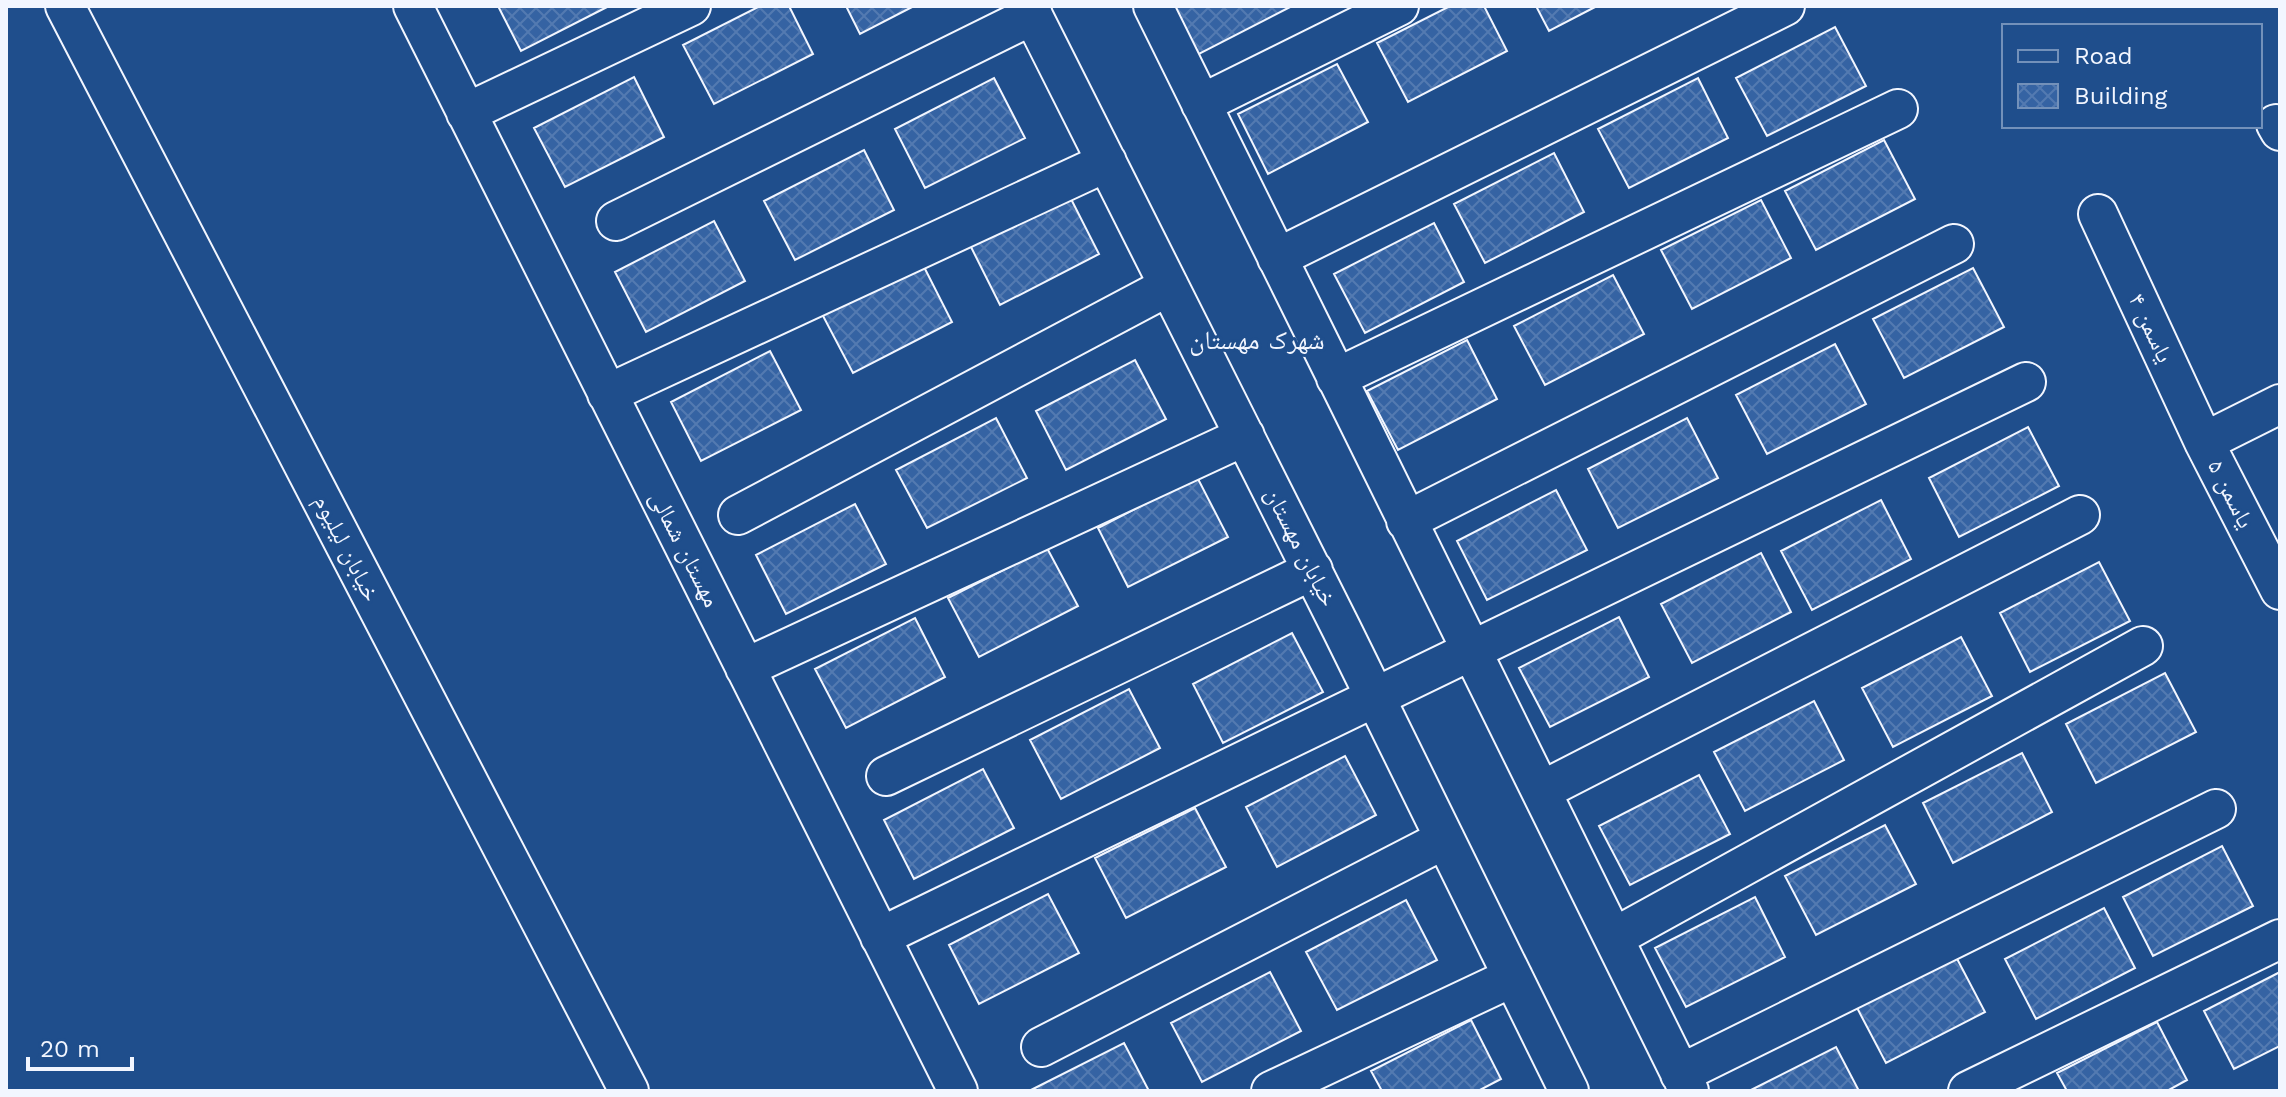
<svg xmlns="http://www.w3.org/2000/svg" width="2286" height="1097" font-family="'Work Sans','Noto Naskh Arabic',sans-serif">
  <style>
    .building { fill: url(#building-cross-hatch); stroke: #f2f6ff; stroke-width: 2 }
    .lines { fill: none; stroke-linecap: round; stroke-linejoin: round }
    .minor-casing { stroke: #f2f6ff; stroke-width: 42 }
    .minor { stroke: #1f4e8c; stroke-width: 38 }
    .labels { text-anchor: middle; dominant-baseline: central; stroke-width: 6; stroke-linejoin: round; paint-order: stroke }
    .street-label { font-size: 24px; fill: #f2f6ff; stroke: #1f4e8c }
    .neighbourhood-label { font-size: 26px; fill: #f2f6ff; stroke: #1f4e8c }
  </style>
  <defs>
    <pattern id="building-cross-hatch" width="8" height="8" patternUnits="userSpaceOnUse" patternTransform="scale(2)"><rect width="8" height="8" fill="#3563a3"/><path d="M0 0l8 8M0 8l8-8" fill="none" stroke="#537ab1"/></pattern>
  </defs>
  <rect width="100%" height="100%" fill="#1f4e8c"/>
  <path class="building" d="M 498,6 L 609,6 L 521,51 Z
    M 760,6 L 789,6 L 813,54 L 714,104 L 683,45 Z
    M 846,6 L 914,6 L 860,34 Z
    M 1169,6 L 1292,6 L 1195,56 Z
    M 1450,6 L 1484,6 L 1507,51 L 1408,102 L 1377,43 Z
    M 1536,6 L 1597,6 L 1549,31 Z
    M 1835,27 L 1866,86 L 1767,136 L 1736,78 Z
    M 1337,64 L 1368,122 L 1268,174 L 1238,114 Z
    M 634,77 L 664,137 L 565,187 L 534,128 Z
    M 994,78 L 1025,138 L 925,188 L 895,129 Z
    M 1698,78 L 1728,138 L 1629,188 L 1598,129 Z
    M 1884,140 L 1915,199 L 1816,250 L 1785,191 Z
    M 864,150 L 894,210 L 795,260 L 764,201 Z
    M 1554,153 L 1584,212 L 1485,263 L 1454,204 Z
    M 1069,195 L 1099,254 L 1000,305 L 970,245 Z
    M 1761,200 L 1791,258 L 1692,309 L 1661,250 Z
    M 714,221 L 745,281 L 646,332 L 615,272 Z
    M 1434,223 L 1464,282 L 1365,333 L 1334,274 Z
    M 922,263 L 952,322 L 853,373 L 822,314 Z
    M 1973,268 L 2004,327 L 1904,378 L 1873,319 Z
    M 1613,275 L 1644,334 L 1545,385 L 1514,326 Z
    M 1467,340 L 1497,399 L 1398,450 L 1367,391 Z
    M 1835,344 L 1866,404 L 1767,454 L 1736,395 Z
    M 770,351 L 801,410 L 701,461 L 671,402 Z
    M 1135,360 L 1166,419 L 1066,470 L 1036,411 Z
    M 996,418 L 1027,478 L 927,528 L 896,470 Z
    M 1687,418 L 1718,478 L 1618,528 L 1588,469 Z
    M 2028,427 L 2059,486 L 1959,537 L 1929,478 Z
    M 1197,477 L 1228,537 L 1128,587 L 1098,528 Z
    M 1556,490 L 1587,550 L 1487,600 L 1457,541 Z
    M 1881,500 L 1911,559 L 1812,610 L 1781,551 Z
    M 855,504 L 886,564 L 786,614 L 756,555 Z
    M 1047,548 L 1078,606 L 979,657 L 948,598 Z
    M 1761,553 L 1791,612 L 1692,663 L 1661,604 Z
    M 2099,562 L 2130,621 L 2030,672 L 2000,613 Z
    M 1619,617 L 1649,677 L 1550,727 L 1519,668 Z
    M 915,618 L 945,677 L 846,728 L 815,669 Z
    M 1292,633 L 1323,692 L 1223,743 L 1193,684 Z
    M 1961,637 L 1992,696 L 1893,747 L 1862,688 Z
    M 2165,673 L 2196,732 L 2096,783 L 2066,724 Z
    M 1129,689 L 1160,748 L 1061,799 L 1030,740 Z
    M 1814,701 L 1844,760 L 1745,811 L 1714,752 Z
    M 2022,753 L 2052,812 L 1953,863 L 1923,803 Z
    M 1345,756 L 1376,815 L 1277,867 L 1246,807 Z
    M 983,769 L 1014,828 L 914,879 L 884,820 Z
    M 1699,775 L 1730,834 L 1630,885 L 1599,826 Z
    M 1195,808 L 1226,867 L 1126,918 L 1095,858 Z
    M 1885,825 L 1916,884 L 1816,935 L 1785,876 Z
    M 2222,846 L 2253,906 L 2153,956 L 2123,897 Z
    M 1048,894 L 1079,953 L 979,1004 L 949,945 Z
    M 1755,897 L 1785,957 L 1686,1007 L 1655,948 Z
    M 1406,900 L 1437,960 L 1337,1010 L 1306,952 Z
    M 2104,908 L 2135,968 L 2036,1019 L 2005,959 Z
    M 1954,953 L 1985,1012 L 1886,1063 L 1855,1004 Z
    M 1270,972 L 1301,1031 L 1202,1082 L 1171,1023 Z
    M 2280,972 L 2280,1046 L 2234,1069 L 2204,1011 Z
    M 1471,1020 L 1501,1079 L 1478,1091 L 1382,1091 L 1371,1071 Z
    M 2157,1022 L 2187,1080 L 2167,1091 L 2067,1091 L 2057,1073 Z
    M 1124,1043 L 1149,1091 L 1029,1091 Z
    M 1836,1047 L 1859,1091 L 1749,1091 Z"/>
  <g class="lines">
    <defs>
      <path id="minor" d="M 65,6 L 629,1091
        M 413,6 L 958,1091
        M 1028,6 L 1341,628 L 1569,1091
        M 1153,6 C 1331,368 1512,728 1689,1091
        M 1201,104 L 1399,6
        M 466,113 L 691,6
        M 2276,124 L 2280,131
        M 2098,214 L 2204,442 L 2280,590
        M 616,221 L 1033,15
        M 1277,258 L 1785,6
        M 1336,378 L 1898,109
        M 607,394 L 1107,162
        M 2204,442 L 2280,404
        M 738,515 L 1169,286
        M 1406,521 L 1954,244
        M 745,668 L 1245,436
        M 886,776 L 1313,570
        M 1543,790 L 2080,515
        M 880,937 L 2026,382
        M 1615,937 L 2143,646
        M 1041,1047 L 1445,839
        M 1680,1074 L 2216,809
        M 1271,1091 L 1513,977
        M 1968,1091 L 2280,939"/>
    </defs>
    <use href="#minor" class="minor-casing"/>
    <use href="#minor" class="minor"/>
  </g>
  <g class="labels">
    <g class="street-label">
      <text transform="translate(2151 328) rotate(65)">یاسمن ۴</text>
      <text transform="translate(2231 494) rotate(63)">یاسمن ۵</text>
      <text transform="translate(1301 547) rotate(63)">خیابان مهستان</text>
      <text transform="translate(347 548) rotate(63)">خیابان لیلیوم</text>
      <text transform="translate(685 549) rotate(63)">مهستان شمالی</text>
    </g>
    <g class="neighbourhood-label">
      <text x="1257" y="340">شهرک مهستان</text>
    </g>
  </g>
  <rect width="2286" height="1097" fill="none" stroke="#f2f6ff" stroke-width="16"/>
  <rect x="2002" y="24" width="260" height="104" fill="#1f4e8c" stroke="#7391ba" stroke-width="2"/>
  <rect x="2018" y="50" width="40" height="12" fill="#1f4e8c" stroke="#7391ba" stroke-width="2"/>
  <text x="2074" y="64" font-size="24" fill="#f2f6ff">Road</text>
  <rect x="2018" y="84" width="40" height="24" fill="url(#building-cross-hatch)" stroke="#7391ba" stroke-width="2"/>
  <text x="2074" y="104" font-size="24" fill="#f2f6ff">Building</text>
  <path d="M28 1057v12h104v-12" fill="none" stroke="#f2f6ff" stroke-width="4"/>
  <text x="40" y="1057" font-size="24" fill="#f2f6ff" stroke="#1f4e8c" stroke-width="6" paint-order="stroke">20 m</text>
</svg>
